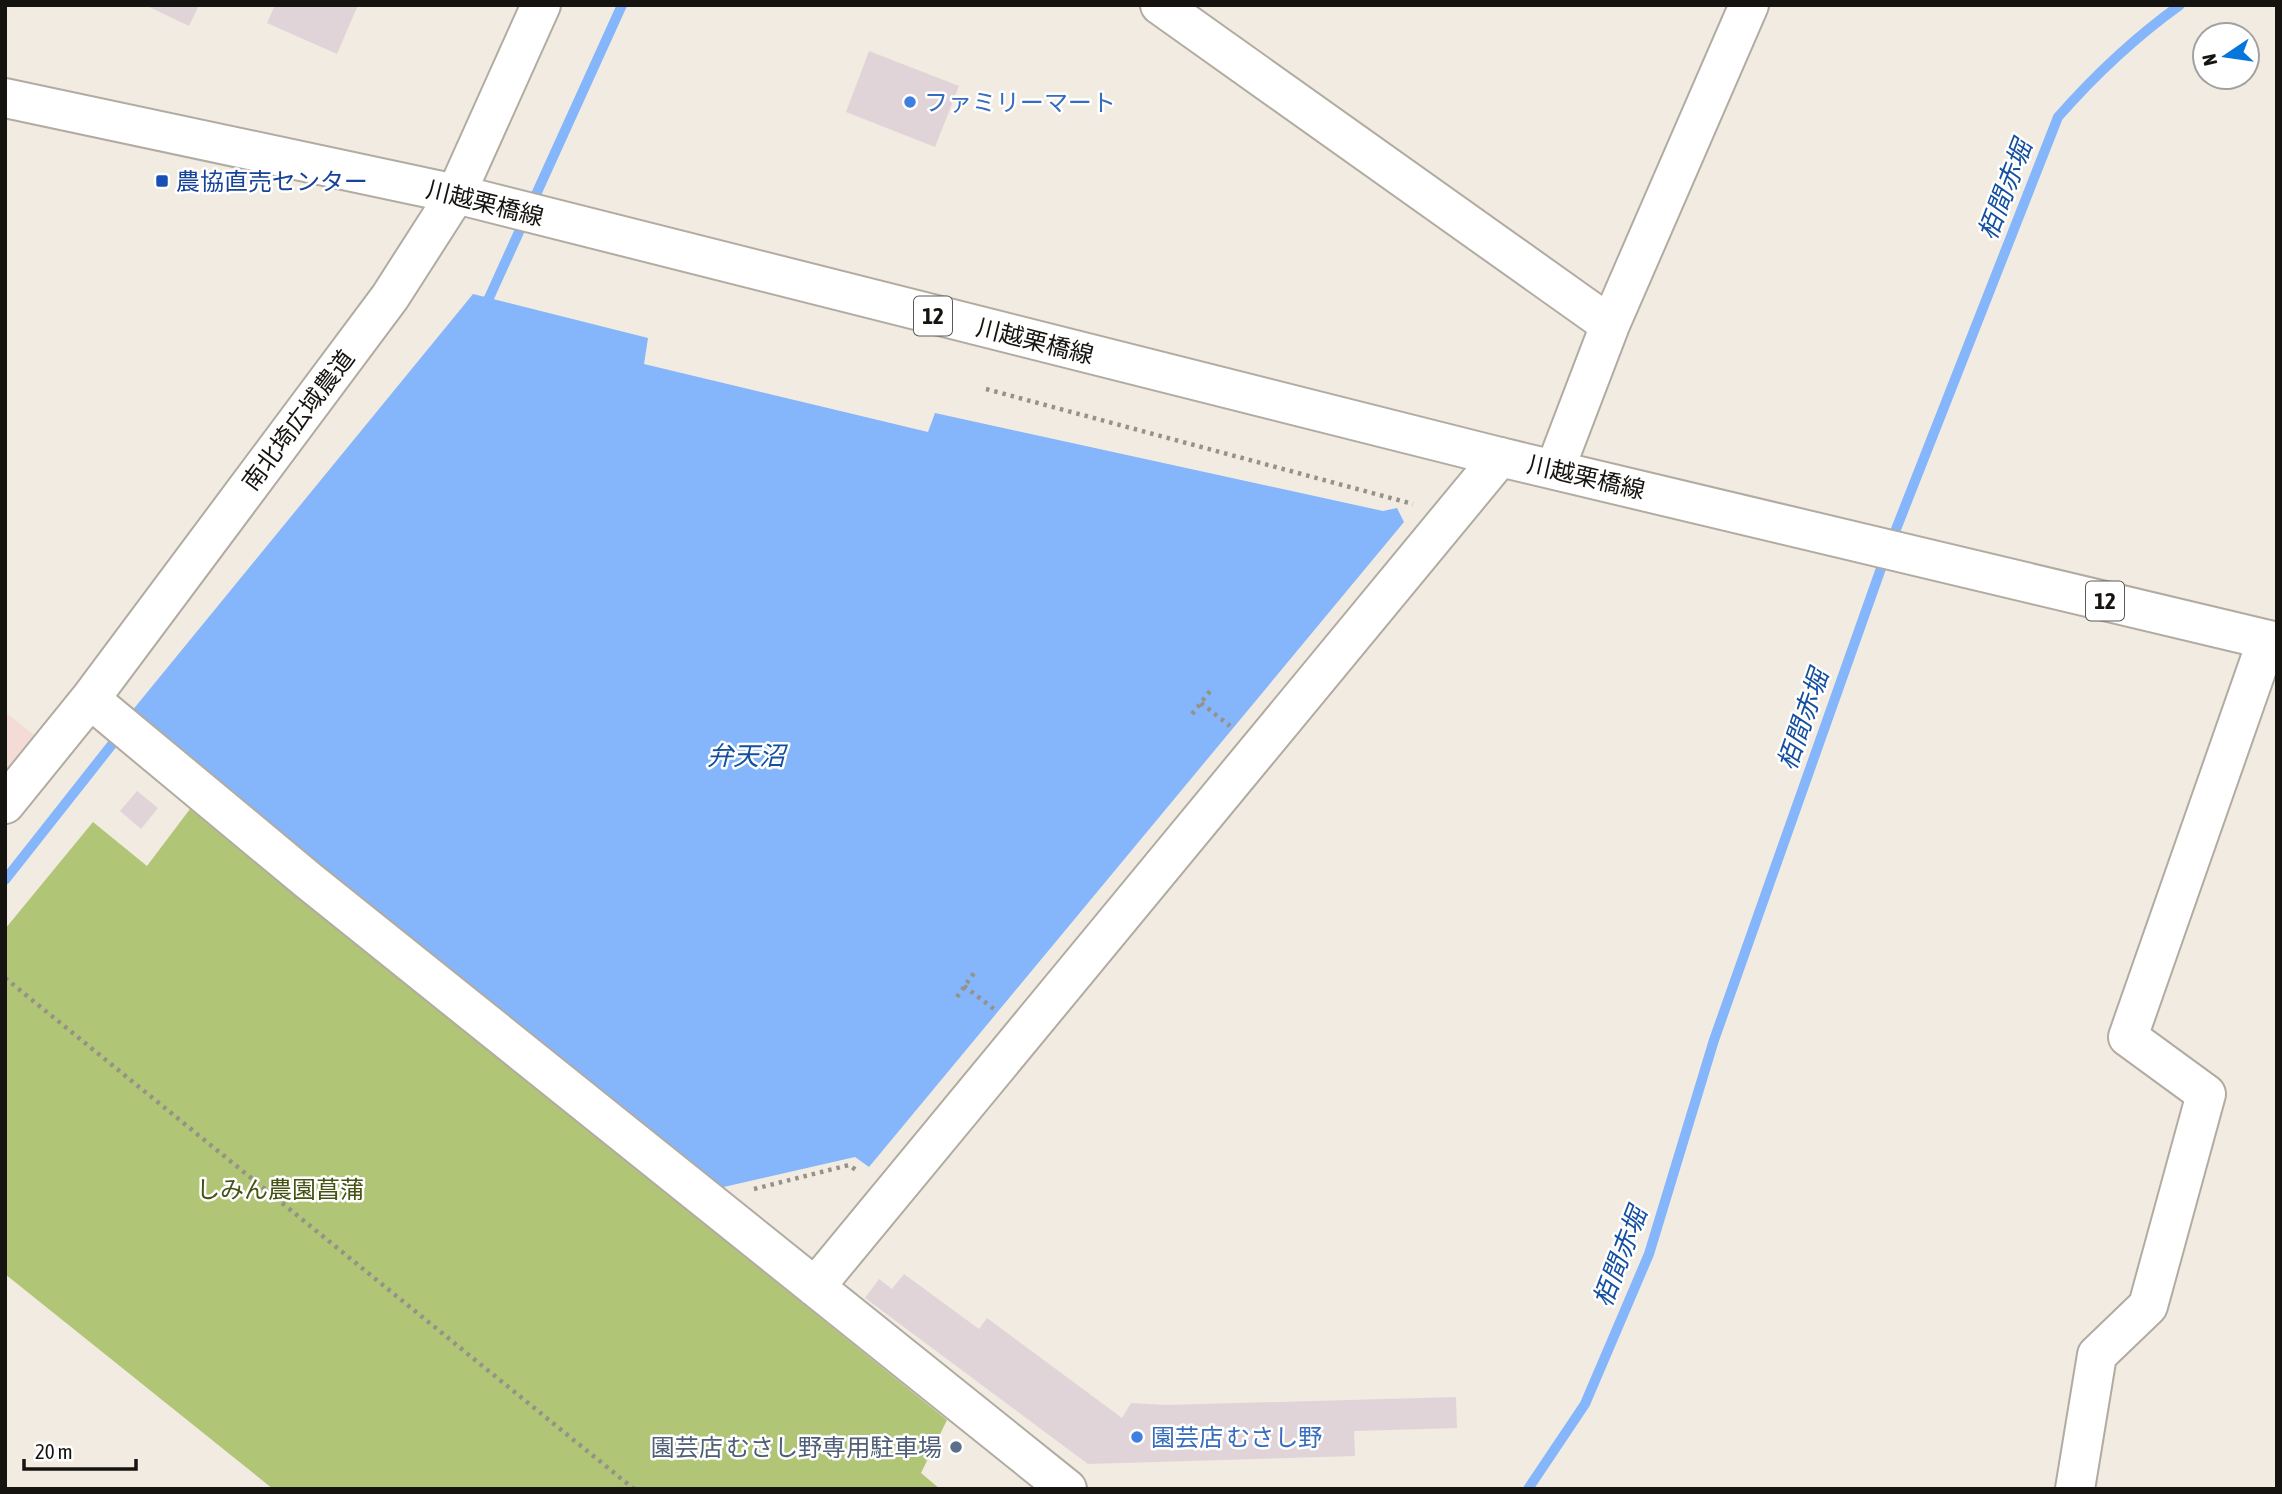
<svg xmlns="http://www.w3.org/2000/svg" width="2282" height="1494" font-family="'Asap Condensed','Noto Sans JP',sans-serif">
  <style>
    .education { fill: #f5dbd6 }
    .green { fill: #b1c576 }
    .water { fill: #85b5fb }
    .lines { fill: none; stroke-linecap: round; stroke-linejoin: round }
    .stream { stroke: #85b5fb; stroke-width: 10 }
    .building { fill: #e1d4d8 }
    .minor-casing { stroke: #b1aba2; stroke-width: 42 }
    .major-casing { stroke: #b1aba2; stroke-width: 42 }
    .path { stroke: #96928a; stroke-width: 4.5; stroke-dasharray: 3.5 5; stroke-linecap: butt }
    .minor { stroke: #fff; stroke-width: 38 }
    .major { stroke: #fff; stroke-width: 38 }
    .shop-dot { fill: #3f7fe0; stroke: #fff; stroke-width: 2.5 }
    .transit-dot { fill: #1a4fb4; stroke: #fff; stroke-width: 2.5 }
    .service-dot { fill: #5c6f8a; stroke: #fff; stroke-width: 2.5 }
    .labels { text-anchor: middle; dominant-baseline: central; stroke-width: 5; stroke-linejoin: round; paint-order: stroke }
    .shield { fill: #fff; stroke: #5c5a58; stroke-width: 2 }
    .shield-label { font-size: 23px; font-weight: bold; fill: #161411 }
    .shop-label { font-size: 24px; fill: #366cbe; stroke: #fff; text-anchor: start }
    .transit-label { font-size: 24px; fill: #164399; stroke: #fff; text-anchor: start }
    .street-label { font-size: 24px; fill: #161411; stroke: #fff }
    .park-label { font-size: 24px; fill: #455214; stroke: #fff }
    .service-label { font-size: 24px; fill: #4e5e75; stroke: #fff; text-anchor: end }
    .water-label { font-size: 26px; font-style: italic; fill: #1550a0; stroke: #fff }
  </style>
  <rect width="100%" height="100%" fill="#f1ebe1"/>
  <path class="education" d="M 5,712 L 34,735 L 5,770 Z"/>
  <path class="green" d="M 190,809 L 947,1420 L 921,1473 L 940,1489 L 273,1489 L 5,1274 L 5,929 L 93,822 L 147,866 Z"/>
  <path class="water" d="M 473,294 L 648,338 L 644,364 L 928,432 L 935,413 L 1383,511 L 1397,508 L 1404,522 L 869,1167 L 855,1157 L 715,1189 L 127,717 Z"/>
  <g class="lines">
    <path class="stream" d="M 482,307 L 489,298 L 622,5
      M 1891,542 L 2058,117 C 2095,75 2134,38 2180,5
      M 5,880 L 121,733
      M 1528,1489 L 1585,1404 L 1649,1254 L 1714,1040 L 1885,557"/>
  </g>
  <path class="building" d="M 145,5 L 199,5 L 189,26 Z
    M 275,5 L 358,5 L 337,54 L 267,23 Z
    M 869,51 L 959,86 L 935,147 L 846,112 Z
    M 137,791 L 158,808 L 141,829 L 120,811 Z
    M 904,1274 L 979,1329 L 987,1318 L 1122,1418 L 1131,1403 L 1166,1405 L 1456,1397 L 1457,1428 L 1354,1431 L 1355,1456 L 1088,1464 L 865,1298 L 879,1279 L 892,1289 Z"/>
  <g class="lines">
    <defs>
      <path id="minor" d="M 1160,5 L 1610,325
        M 1555,469 L 1610,325 L 1749,5
        M 90,699 L 309,881 L 1067,1489
        M 5,804 L 90,699 L 390,297 L 456,194 L 541,5
        M 815,1287 L 1500,457
        M 2075,1489 L 2097,1355 L 2148,1306 L 2206,1094 L 2128,1037 L 2267,640"/>
      <path id="major" d="M 5,98 L 456,194 L 1500,457 L 2277,642"/>
    </defs>
    <use href="#minor" class="minor-casing"/>
    <use href="#major" class="major-casing"/>
    <path class="path" d="M 986,389 L 1413,504
      M 1201,703 L 1230,726
      M 1192,714 L 1211,690
      M 5,978 L 634,1489
      M 964,986 L 994,1009
      M 957,997 L 974,973
      M 754,1189 L 849,1165 L 859,1172"/>
    <use href="#minor" class="minor"/>
    <use href="#major" class="major"/>
  </g>
  <g class="shop-dot">
    <circle cx="910" cy="102" r="7"/>
    <circle cx="1137" cy="1437" r="7"/>
  </g>
  <rect class="transit-dot" x="155" y="174" width="14" height="14" rx="3.5"/>
  <circle class="service-dot" cx="956" cy="1447" r="7"/>
  <g class="labels">
    <g class="shield">
      <rect x="914" y="296.5" width="38" height="39" rx="5"/>
      <rect x="2086" y="581.5" width="38" height="39" rx="5"/>
    </g>
    <g class="shield-label">
      <text x="933" y="316">12</text>
      <text x="2105" y="601">12</text>
    </g>
    <g class="shop-label">
      <text x="924" y="102">ファミリーマート</text>
      <text x="1151" y="1437">園芸店 むさし野</text>
    </g>
    <g class="transit-label">
      <text x="176" y="181">農協直売センター</text>
    </g>
    <g class="street-label">
      <text transform="translate(485 203) rotate(14)">川越栗橋線</text>
      <text transform="translate(1035 341) rotate(14)">川越栗橋線</text>
      <text transform="translate(298 420) rotate(-53)">南北埼広域農道</text>
      <text transform="translate(1586 477) rotate(13)">川越栗橋線</text>
    </g>
    <g class="park-label">
      <text x="280" y="1189">しみん農園菖蒲</text>
    </g>
    <g class="service-label">
      <text x="942" y="1447">園芸店 むさし野専用駐車場</text>
    </g>
    <g class="water-label">
      <text transform="translate(2005 190) rotate(-69)">栢間赤堀</text>
      <text transform="translate(1803 720) rotate(-71)">栢間赤堀</text>
      <text x="746" y="756">弁天沼</text>
      <text transform="translate(1620 1257) rotate(-69)">栢間赤堀</text>
    </g>
  </g>
  <rect width="2282" height="1494" fill="none" stroke="#161411" stroke-width="14"/>
  <g transform="translate(2226 56) rotate(257)"><circle r="33" fill="#ffffff" stroke="#a2a1a0" stroke-width="2"/>
  <path d="M0-5L12 26L0 18L-12 26Z" fill="#0675dc"/>
  <text y="-10" font-size="19" font-weight="bold" text-anchor="middle" fill="#161411">N</text>
  </g>
  <path d="M24 1459v10h112v-10" fill="none" stroke="#161411" stroke-width="3.5"/>
  <text x="35" y="1459" font-size="21" fill="#161411" stroke="#ffffff" stroke-width="5" paint-order="stroke">20 m</text>
</svg>
